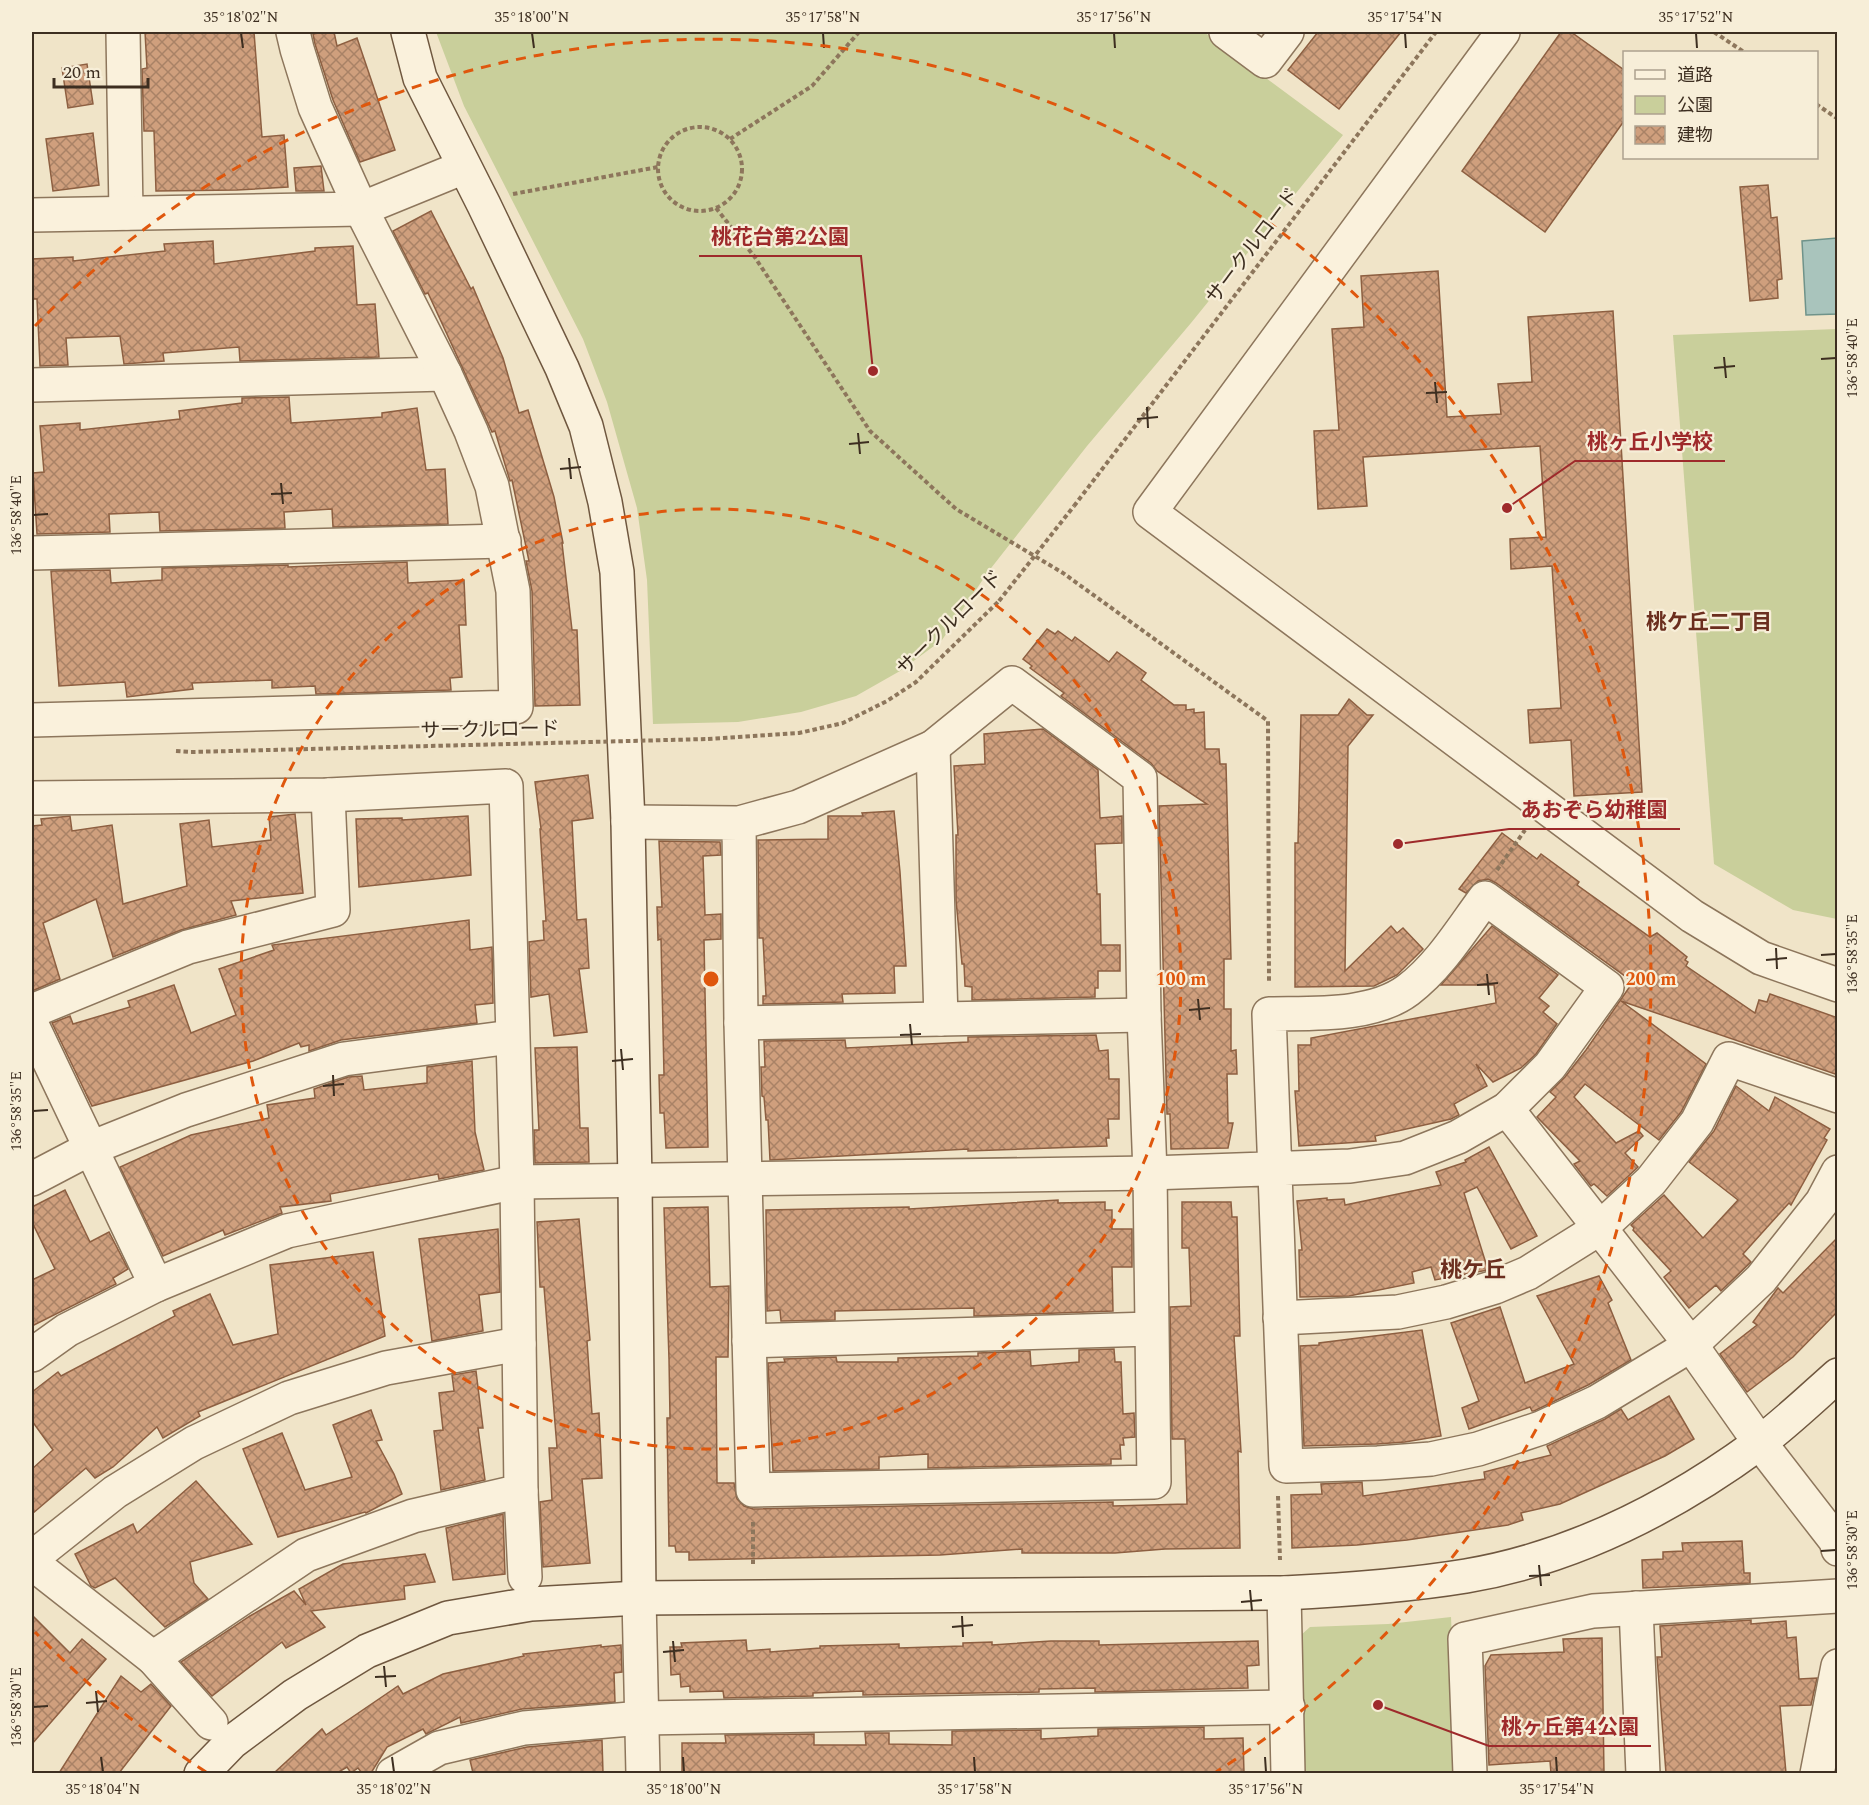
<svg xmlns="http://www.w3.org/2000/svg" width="1869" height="1805" font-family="Spectral,'Noto Sans JP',serif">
<defs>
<pattern id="building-cross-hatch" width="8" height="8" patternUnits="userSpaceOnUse" patternTransform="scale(1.5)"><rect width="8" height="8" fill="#cf9f7d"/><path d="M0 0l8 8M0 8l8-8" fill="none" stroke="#a98266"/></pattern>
</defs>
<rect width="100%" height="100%" fill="#f0e4c8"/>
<g fill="#c9cf9b">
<polygon points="436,32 1204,32 1343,135 1191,323 1087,446 988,572 942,640 900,671 856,696 801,712 738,722 653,724 647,580 637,508 607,402 583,339 464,106"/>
<polygon points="1837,329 1838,329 1837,919 1793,910 1714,864 1673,335"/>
<polygon points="1451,1617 1458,1773 1302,1773 1300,1636 1310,1627 1388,1624"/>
</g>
<polygon fill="#a9c4bc" stroke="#6f938a" stroke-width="1.5" points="1837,238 1837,314 1806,315 1802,241"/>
<g fill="url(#building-cross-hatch)" stroke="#8d5f41" stroke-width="1.5">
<polygon points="145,32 254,32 262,137 284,135 288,187 237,190 156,191 154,131 144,131 142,69 147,68"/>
<polygon points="324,32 334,32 337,46 357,38 395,150 360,162 333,100 315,44 313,34"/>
<polygon points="1318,32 1401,32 1339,109 1288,70"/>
<polygon points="1561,32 1571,32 1624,70 1624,121 1545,232 1462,171"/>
<polygon points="87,64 93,104 68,108 62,68"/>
<polygon points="93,133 99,185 53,191 46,139"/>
<polygon points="321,166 324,191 296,191 294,168"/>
<polygon points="1768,185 1771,218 1777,217 1782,279 1777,280 1778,298 1750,301 1740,187"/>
<polygon points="431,211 471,289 473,287 503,358 519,413 528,410 554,497 563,543 562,543 572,630 577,630 580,705 535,706 532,591 526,561 529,561 512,480 510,481 495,431 492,432 428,293 425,294 393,231"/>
<polygon points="213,241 214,264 315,251 315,248 353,246 357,305 375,304 379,357 240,361 239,347 163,353 164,361 124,364 120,336 66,338 68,365 40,366 37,299 32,299 32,259 73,257 73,261 165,251 164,244"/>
<polygon points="1438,271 1447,417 1501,414 1498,384 1532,382 1528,317 1613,311 1642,792 1574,796 1571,740 1530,743 1528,710 1561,708 1552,566 1511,569 1510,539 1546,537 1540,446 1363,457 1367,506 1318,509 1314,431 1339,430 1332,329 1364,327 1361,276"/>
<polygon points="289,397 291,423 382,417 382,413 417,408 426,470 445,469 448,524 333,527 332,509 284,512 285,528 160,531 159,512 109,514 110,532 37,534 33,473 44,472 40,426 80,423 80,430 180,419 179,411 242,403 242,398"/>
<polygon points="407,562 408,583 464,580 466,625 459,625 462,677 450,678 451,690 316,694 315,686 272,688 272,680 192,683 193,689 127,697 125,682 59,686 51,571 110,570 111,583 162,580 162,568 288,565 288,567"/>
<polygon points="1047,629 1055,634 1058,631 1072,641 1075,637 1109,662 1117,652 1146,673 1141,680 1174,705 1186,705 1186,710 1194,709 1194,713 1204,712 1205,749 1219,749 1220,764 1226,764 1231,959 1224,959 1224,1009 1231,1009 1231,1051 1236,1050 1237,1074 1227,1074 1228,1123 1233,1123 1228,1148 1171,1149 1170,1114 1167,1114 1159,806 1207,804 1157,771 1151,763 1065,699 1061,696 1064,693 1030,668 1032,666 1023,659"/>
<polygon points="1349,699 1367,715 1373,715 1348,746 1345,971 1391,926 1397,933 1403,928 1423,949 1397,975 1374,986 1295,987 1295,843 1298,843 1301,715 1338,715"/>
<polygon points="1043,729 1098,770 1100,818 1122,816 1122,843 1095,844 1097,894 1100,894 1101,945 1120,945 1120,971 1098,971 1098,988 1095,988 1095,997 972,1000 972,987 965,986 964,964 962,964 956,900 956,835 958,835 954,766 985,764 984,734"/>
<polygon points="588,775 593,818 572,821 577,920 586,919 589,968 579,969 587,1032 554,1036 549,994 531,997 529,942 544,940 543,921 546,921 540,829 541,829 535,782"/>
<polygon points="894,811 900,872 906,966 894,966 895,993 842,994 843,1002 763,1004 763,996 766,996 763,938 759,938 758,840 828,839 828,816 863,816 862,813"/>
<polygon points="295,814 303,893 231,901 236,915 181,930 113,957 96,899 43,923 60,979 32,991 32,826 42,825 41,819 70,816 72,831 112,825 123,904 187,886 180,824 209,820 212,847 271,840 269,817"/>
<polygon points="468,816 471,875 359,887 356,819 402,818 402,820"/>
<polygon points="1502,833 1537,859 1541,854 1579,882 1577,885 1650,937 1657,933 1687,957 1685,960 1688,962 1686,966 1755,1013 1759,1000 1767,1002 1770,994 1838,1018 1838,1075 1621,1001 1706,1064 1681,1112 1659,1140 1585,1084 1574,1097 1616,1143 1639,1131 1643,1136 1625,1153 1638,1167 1637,1168 1607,1196 1594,1184 1591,1186 1574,1164 1580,1161 1537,1117 1556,1097 1550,1092 1565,1077 1586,1050 1633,982 1496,883 1488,879 1478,881 1466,893 1459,889"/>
<polygon points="659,841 720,842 721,855 703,856 705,915 721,914 721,939 704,940 708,1147 666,1148 664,1113 660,1113 659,1075 664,1075 661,939 658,940 657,907 662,907"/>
<polygon points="469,920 470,950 492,947 493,1003 475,1005 477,1023 341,1040 309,1051 309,1045 301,1047 299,1043 253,1061 92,1106 52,1023 70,1016 73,1024 130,1007 128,1001 174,985 191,1033 236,1015 219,969 274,950 272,945"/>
<polygon points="1492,926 1558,975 1539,998 1549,1006 1543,1012 1557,1024 1536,1054 1521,1068 1493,1082 1476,1064 1487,1086 1454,1104 1459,1115 1451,1119 1375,1136 1376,1141 1299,1146 1295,1091 1299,1091 1298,1045 1311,1045 1311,1038 1496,1003 1494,985 1441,985"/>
<polygon points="1096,1035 1099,1051 1108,1050 1109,1079 1119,1079 1119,1119 1108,1119 1109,1138 1106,1138 1107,1146 968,1151 968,1149 770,1160 768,1120 766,1120 764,1097 762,1096 761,1067 765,1067 764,1041 845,1040 846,1048 968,1042 968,1037"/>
<polygon points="577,1047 580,1128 588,1128 589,1162 535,1163 534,1130 539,1130 535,1048"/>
<polygon points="472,1061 475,1132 484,1170 439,1179 438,1174 330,1194 331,1201 280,1207 282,1213 225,1235 223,1230 163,1256 120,1167 191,1135 269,1118 267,1105 315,1098 314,1089 348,1077 362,1076 364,1090 427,1083 427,1067"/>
<polygon points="1736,1086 1769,1111 1775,1097 1830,1129 1824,1138 1827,1140 1791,1205 1789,1203 1743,1254 1751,1262 1721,1291 1716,1285 1689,1308 1664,1277 1671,1271 1633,1230 1634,1228 1631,1225 1664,1195 1703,1238 1738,1200 1689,1162 1714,1131"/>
<polygon points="1489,1147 1537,1236 1511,1249 1477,1187 1464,1193 1488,1270 1435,1280 1431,1267 1412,1272 1414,1283 1349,1296 1300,1297 1299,1250 1302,1250 1297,1201 1327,1198 1327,1200 1344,1199 1345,1205 1441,1185 1436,1172 1466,1162 1465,1160"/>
<polygon points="65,1190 90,1242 109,1232 128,1269 113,1278 116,1284 32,1326 32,1280 55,1269 32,1222 32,1207"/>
<polygon points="1058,1200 1058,1203 1105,1202 1105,1210 1112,1210 1112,1229 1132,1229 1132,1267 1112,1267 1113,1311 974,1316 974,1308 835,1311 835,1320 781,1321 780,1310 767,1311 766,1210 909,1207 909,1209"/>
<polygon points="1182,1202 1231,1202 1232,1217 1237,1217 1240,1336 1234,1336 1241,1452 1238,1451 1240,1548 1165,1549 1115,1553 1022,1553 1022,1549 940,1555 689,1560 689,1552 676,1552 675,1546 669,1546 667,1418 670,1418 669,1359 664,1208 708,1207 710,1287 729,1286 728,1357 716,1357 717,1483 734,1483 737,1499 744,1506 753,1509 1113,1502 1113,1506 1187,1504 1185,1439 1172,1439 1170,1307 1191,1306 1189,1248 1182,1248"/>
<polygon points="579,1219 590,1340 587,1341 592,1414 599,1413 602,1478 582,1479 590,1563 543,1567 540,1502 552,1500 549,1448 557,1448 544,1287 540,1287 537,1222"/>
<polygon points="498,1229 500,1292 479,1295 483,1331 432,1341 419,1239"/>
<polygon points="1838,1237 1838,1311 1793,1357 1747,1392 1720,1354 1757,1325 1753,1322 1778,1288 1783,1293"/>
<polygon points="373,1252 385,1336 198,1412 200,1416 163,1438 157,1427 113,1467 95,1478 86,1468 32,1514 32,1469 53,1450 32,1421 32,1392 58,1372 61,1376 175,1316 173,1311 210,1294 233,1345 278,1334 270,1265"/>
<polygon points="1599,1276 1612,1300 1608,1303 1631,1360 1588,1385 1534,1411 1532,1411 1530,1407 1469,1429 1462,1408 1479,1401 1451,1323 1500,1307 1525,1383 1574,1364 1537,1296"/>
<polygon points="1422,1330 1441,1436 1405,1442 1377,1444 1304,1446 1300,1346 1319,1345 1319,1343"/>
<polygon points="1114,1349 1115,1362 1121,1362 1123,1414 1134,1413 1135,1437 1123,1438 1124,1445 1120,1445 1121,1459 1111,1459 1111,1464 928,1468 928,1454 879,1457 879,1469 773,1471 768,1363 785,1362 784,1359 836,1357 837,1362 898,1362 898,1358 978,1356 978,1353 1030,1351 1031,1366 1079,1362 1079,1350"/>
<polygon points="476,1371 483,1428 478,1428 485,1480 441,1490 434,1431 443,1430 439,1393 454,1391 452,1375"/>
<polygon points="1669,1396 1694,1439 1665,1456 1560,1504 1521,1513 1523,1520 1508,1525 1407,1540 1357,1545 1292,1548 1291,1495 1322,1494 1321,1484 1362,1482 1363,1496 1485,1479 1484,1472 1551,1455 1547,1446 1605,1419 1621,1409 1628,1420"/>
<polygon points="371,1410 382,1440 376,1441 394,1474 402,1494 366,1513 365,1512 278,1537 243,1449 282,1433 305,1490 352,1477 333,1425"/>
<polygon points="196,1481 252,1544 190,1562 194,1583 208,1599 165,1627 115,1578 95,1588 91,1586 75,1554 133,1524 137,1533"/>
<polygon points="503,1514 505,1574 453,1580 446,1528"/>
<polygon points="1742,1541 1744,1573 1750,1573 1750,1583 1643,1588 1642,1560 1663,1559 1663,1552 1683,1551 1682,1543"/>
<polygon points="425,1554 435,1582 404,1586 405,1599 311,1611 325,1627 286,1648 282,1642 212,1696 181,1662 250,1616 294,1591 306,1605 299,1589 343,1564"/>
<polygon points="32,1615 70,1653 82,1639 106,1659 32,1744"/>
<polygon points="1751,1620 1751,1624 1786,1621 1787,1638 1796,1637 1799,1679 1817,1678 1811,1705 1780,1706 1786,1773 1666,1773 1657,1657 1662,1657 1660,1626"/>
<polygon points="1602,1638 1604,1773 1551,1773 1550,1761 1489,1765 1485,1666 1491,1655 1564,1652 1563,1639"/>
<polygon points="746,1640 747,1651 770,1649 770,1652 820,1648 820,1646 899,1644 899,1648 963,1646 963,1643 992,1642 992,1645 1051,1641 1099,1641 1099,1645 1258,1641 1259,1665 1247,1666 1248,1688 1095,1692 1095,1688 1039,1689 1039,1692 863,1695 863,1691 813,1693 813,1696 724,1698 723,1691 690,1692 690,1686 681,1687 680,1674 671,1675 670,1647 682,1647 681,1643"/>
<polygon points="601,1645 601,1647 621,1645 622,1672 614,1673 615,1702 522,1709 461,1723 460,1717 426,1734 423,1729 387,1747 371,1773 362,1773 358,1768 351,1773 347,1767 337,1773 274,1773 322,1729 326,1735 398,1686 403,1694 443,1674 524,1656 523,1654"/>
<polygon points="121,1676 141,1692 151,1684 171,1706 119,1773 59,1773"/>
<polygon points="1204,1727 1204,1739 1243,1738 1244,1773 682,1773 682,1743 726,1743 725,1735 814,1734 814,1745 866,1745 865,1733 889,1733 889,1744 952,1745 952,1731 1041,1730 1041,1739 1098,1736 1098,1729"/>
<polygon points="602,1740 603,1773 473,1773 470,1760 527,1747"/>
</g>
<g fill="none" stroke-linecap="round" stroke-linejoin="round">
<defs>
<g id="street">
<polyline points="123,32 126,213"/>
<polyline points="1226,32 1265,61 1287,32"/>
<polyline points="1503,32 1150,512 1692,916 1761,958 1838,985"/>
<polyline points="32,215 361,209 464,167"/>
<polyline points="32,385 445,374"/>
<polyline points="32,553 504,541"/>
<polyline points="32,720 516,707 513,591 492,486 471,431 445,374 361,209 315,107 297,49 293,32"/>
<polyline points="933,747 941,1019"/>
<polyline points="32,798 328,795 506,786 517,1182 521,1491 413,1516 306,1555 153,1658 32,1563"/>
<polyline points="628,822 739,823 798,807 933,747 1012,683 1140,778 1144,1015 1150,1173 1154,1482 753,1490 741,1023 739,823"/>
<polyline points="32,1011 188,947 333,910 328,795"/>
<polyline points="741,1023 1144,1015"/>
<polyline points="32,1025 156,1285"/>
<polyline points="1507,1109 1691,1345 1760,1443 1836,1541 1838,1549"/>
<polyline points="32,1179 91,1148 186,1110 344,1059 511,1037"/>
<polyline points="1280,1318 1398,1312 1446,1302 1495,1287 1528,1273 1600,1228 1651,1181 1697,1122 1729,1059 1838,1096"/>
<polyline points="749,1341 1151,1329"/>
<path d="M 32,1355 L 67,1330 L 156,1285 L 287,1231 L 517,1182 L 1150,1173 L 1350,1166 L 1405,1158 L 1458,1137 L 1507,1109 L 1550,1066 L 1607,987 L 1485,898 C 1462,929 1440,966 1408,990 C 1372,1017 1313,1013 1269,1014 C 1275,1165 1280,1316 1286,1466 L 1378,1463 L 1431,1459 L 1478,1449 L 1541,1428 L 1597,1402 L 1691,1345 L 1761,1279 L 1822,1202 L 1838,1172"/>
<polyline points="521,1491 525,1577"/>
<polyline points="32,1558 115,1492 194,1443 289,1398 386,1368 519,1344"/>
<polyline points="1284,1593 1288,1774"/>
<polyline points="639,1598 643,1774"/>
<polyline points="1636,1608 1643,1774"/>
<polyline points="153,1658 211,1723"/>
<polyline points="393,1774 439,1748 524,1728 642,1718 1288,1707"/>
<polyline points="1470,1774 1465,1639 1593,1611 1838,1596"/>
<polyline points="1817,1774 1838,1666"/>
</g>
<g id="secondary">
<polyline points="408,32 420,78 484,205 562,368 586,426 605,502 617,572 628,822 635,1181 639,1598"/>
<path d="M 201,1774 L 232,1742 L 295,1695 L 367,1651 L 448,1618 L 531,1604 L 639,1598 L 1284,1593 C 1345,1590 1405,1586 1466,1576 C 1572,1558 1672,1507 1758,1444 C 1786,1423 1812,1398 1838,1375"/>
</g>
</defs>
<use href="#street" stroke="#8d765c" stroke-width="36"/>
<use href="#secondary" stroke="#6f573f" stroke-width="36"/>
<g stroke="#8d765c" stroke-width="4" stroke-dasharray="4.5 3" stroke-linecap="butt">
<polyline points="1714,32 1744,52"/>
<polyline points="1816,104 1838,119"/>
<circle cx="700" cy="169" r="42"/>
<polyline points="730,139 812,86 859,32"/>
<polyline points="513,194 658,167"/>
<polyline points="716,208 754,256 870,431 956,509 1063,573 1268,721 1269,981"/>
<polyline points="1074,506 1436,32"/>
<polyline points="708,739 799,733 843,723 887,701 916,682 999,601"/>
<polyline points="176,751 191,752"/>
<polyline points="1497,870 1525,830"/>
<polyline points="1278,1496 1280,1560"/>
<polyline points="753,1564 753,1521"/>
</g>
<use href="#street" stroke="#faf1dc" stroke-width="33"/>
<use href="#secondary" stroke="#faf1dc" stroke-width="33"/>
<g stroke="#8d765c" stroke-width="4" stroke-dasharray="4.5 3" stroke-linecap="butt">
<polyline points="999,601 1074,506"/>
<polyline points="191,752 708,739"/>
</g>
</g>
<path fill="none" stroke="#3d2e20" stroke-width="2" d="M 241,33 L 243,48M 532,33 L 534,48M 823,33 L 824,48M 1114,33 L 1115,48M 1405,33 L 1406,48M 1696,33 L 1697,48M 1724,357 L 1726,378M 1821,359 L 1836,358M 1714,368 L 1735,366M 1435,382 L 1437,403M 1426,393 L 1447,392M 1147,407 L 1148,428M 1137,419 L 1158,417M 858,433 L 860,454M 849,444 L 869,442M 569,458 L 571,479M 560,469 L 581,467M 281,483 L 283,504M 271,494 L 292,493M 33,515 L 48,514M 1776,948 L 1777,969M 1821,955 L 1836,954M 1766,960 L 1787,958M 1487,974 L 1489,995M 1477,985 L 1498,983M 1198,999 L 1200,1020M 1189,1010 L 1210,1008M 910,1024 L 912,1045M 900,1035 L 921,1034M 621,1049 L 623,1070M 612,1061 L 633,1059M 333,1075 L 334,1096M 323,1086 L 344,1084M 33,1111 L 48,1110M 1821,1551 L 1836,1550M 1539,1565 L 1541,1586M 1529,1576 L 1550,1575M 1250,1590 L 1252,1611M 1241,1602 L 1262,1600M 962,1616 L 963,1637M 952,1627 L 973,1625M 673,1641 L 675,1662M 663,1652 L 684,1650M 384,1666 L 386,1687M 375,1677 L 396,1676M 96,1691 L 98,1712M 86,1703 L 107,1701M 33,1707 L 48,1706M 101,1757 L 103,1772M 392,1757 L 394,1772M 683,1757 L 684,1772M 974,1757 L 975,1772M 1265,1757 L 1266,1772M 1556,1757 L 1557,1772"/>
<g fill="none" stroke="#df570d" stroke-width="3" stroke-dasharray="10 8">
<circle cx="711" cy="979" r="470"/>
<path d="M206 1772A940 940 0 0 1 35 1632M35 326A940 940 0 1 1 1216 1772"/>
</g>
<g text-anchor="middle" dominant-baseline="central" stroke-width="4.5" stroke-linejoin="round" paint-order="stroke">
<g font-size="20" fill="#3d2e20" stroke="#f7eed8">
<text transform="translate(1253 246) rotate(-53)">サークルロード</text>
<text transform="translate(950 623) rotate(-45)">サークルロード</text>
<text transform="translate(490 730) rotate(-1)">サークルロード</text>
</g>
<g font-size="21" font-weight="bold" fill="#6b2e1e" stroke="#f7eed8">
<text x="1709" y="623">桃ケ丘二丁目</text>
</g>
<g font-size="22" font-weight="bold" fill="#6b2e1e" stroke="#f7eed8">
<text x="1473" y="1270">桃ケ丘</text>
</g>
</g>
<circle cx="711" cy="979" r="9" fill="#df570d" stroke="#f7eed8" stroke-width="3"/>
<g font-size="18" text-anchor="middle" font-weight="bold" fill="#df570d" stroke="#f7eed8" stroke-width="4.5" stroke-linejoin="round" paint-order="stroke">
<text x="1181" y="985">100 m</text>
<text x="1651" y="985">200 m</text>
</g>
<path fill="none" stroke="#9e2a2b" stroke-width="2" d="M873 371L861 256H699M1507 508L1575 461H1725M1398 844L1509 829H1680M1378 1705L1489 1746H1651"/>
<g fill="#9e2a2b" stroke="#f7eed8" stroke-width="2">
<circle cx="873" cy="371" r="6"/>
<circle cx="1507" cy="508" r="6"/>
<circle cx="1398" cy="844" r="6"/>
<circle cx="1378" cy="1705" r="6"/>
</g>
<g font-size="21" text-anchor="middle" font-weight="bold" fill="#9e2a2b" stroke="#f7eed8" stroke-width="4.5" stroke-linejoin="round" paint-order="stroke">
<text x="780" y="244">桃花台第2公園</text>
<text x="1650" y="449">桃ヶ丘小学校</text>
<text x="1594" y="817">あおぞら幼稚園</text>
<text x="1570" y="1734">桃ヶ丘第4公園</text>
</g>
<rect width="1869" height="1805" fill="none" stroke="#f7eed8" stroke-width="66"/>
<rect x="1623" y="51" width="195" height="108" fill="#f7eed8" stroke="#ada18e" stroke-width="1.5"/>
<rect x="1635" y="70" width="30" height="9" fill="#faf1dc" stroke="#ada18e" stroke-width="1.5"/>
<text x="1677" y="81" font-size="18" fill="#3d2e20">道路</text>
<rect x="1635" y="96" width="30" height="18" fill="#c9cf9b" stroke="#ada18e" stroke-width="1.5"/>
<text x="1677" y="111" font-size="18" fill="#3d2e20">公園</text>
<rect x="1635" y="126" width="30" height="18" fill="url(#building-cross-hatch)" stroke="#ada18e" stroke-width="1.5"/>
<text x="1677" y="141" font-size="18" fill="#3d2e20">建物</text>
<path d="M54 78v9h94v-9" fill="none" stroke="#3d2e20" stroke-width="3"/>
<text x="63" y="78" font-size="18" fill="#3d2e20" stroke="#f7eed8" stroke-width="4.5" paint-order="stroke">20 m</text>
<rect x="33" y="33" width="1803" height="1739" fill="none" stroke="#3d2e20" stroke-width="2"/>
<g font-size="15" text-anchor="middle" fill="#3d2e20">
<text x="241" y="22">35°18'02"N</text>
<text x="532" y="22">35°18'00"N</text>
<text x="823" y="22">35°17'58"N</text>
<text x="1114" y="22">35°17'56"N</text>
<text x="1405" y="22">35°17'54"N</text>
<text x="1696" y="22">35°17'52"N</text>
<text transform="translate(1852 358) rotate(-90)" y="5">136°58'40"E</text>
<text transform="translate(16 515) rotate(-90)" y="5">136°58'40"E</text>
<text transform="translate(1852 954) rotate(-90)" y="5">136°58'35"E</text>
<text transform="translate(16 1111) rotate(-90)" y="5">136°58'35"E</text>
<text transform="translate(1852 1550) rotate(-90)" y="5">136°58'30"E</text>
<text transform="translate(16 1707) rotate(-90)" y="5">136°58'30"E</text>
<text x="103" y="1794">35°18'04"N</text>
<text x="394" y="1794">35°18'02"N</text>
<text x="684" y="1794">35°18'00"N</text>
<text x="975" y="1794">35°17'58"N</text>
<text x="1266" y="1794">35°17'56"N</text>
<text x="1557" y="1794">35°17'54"N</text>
</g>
</svg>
